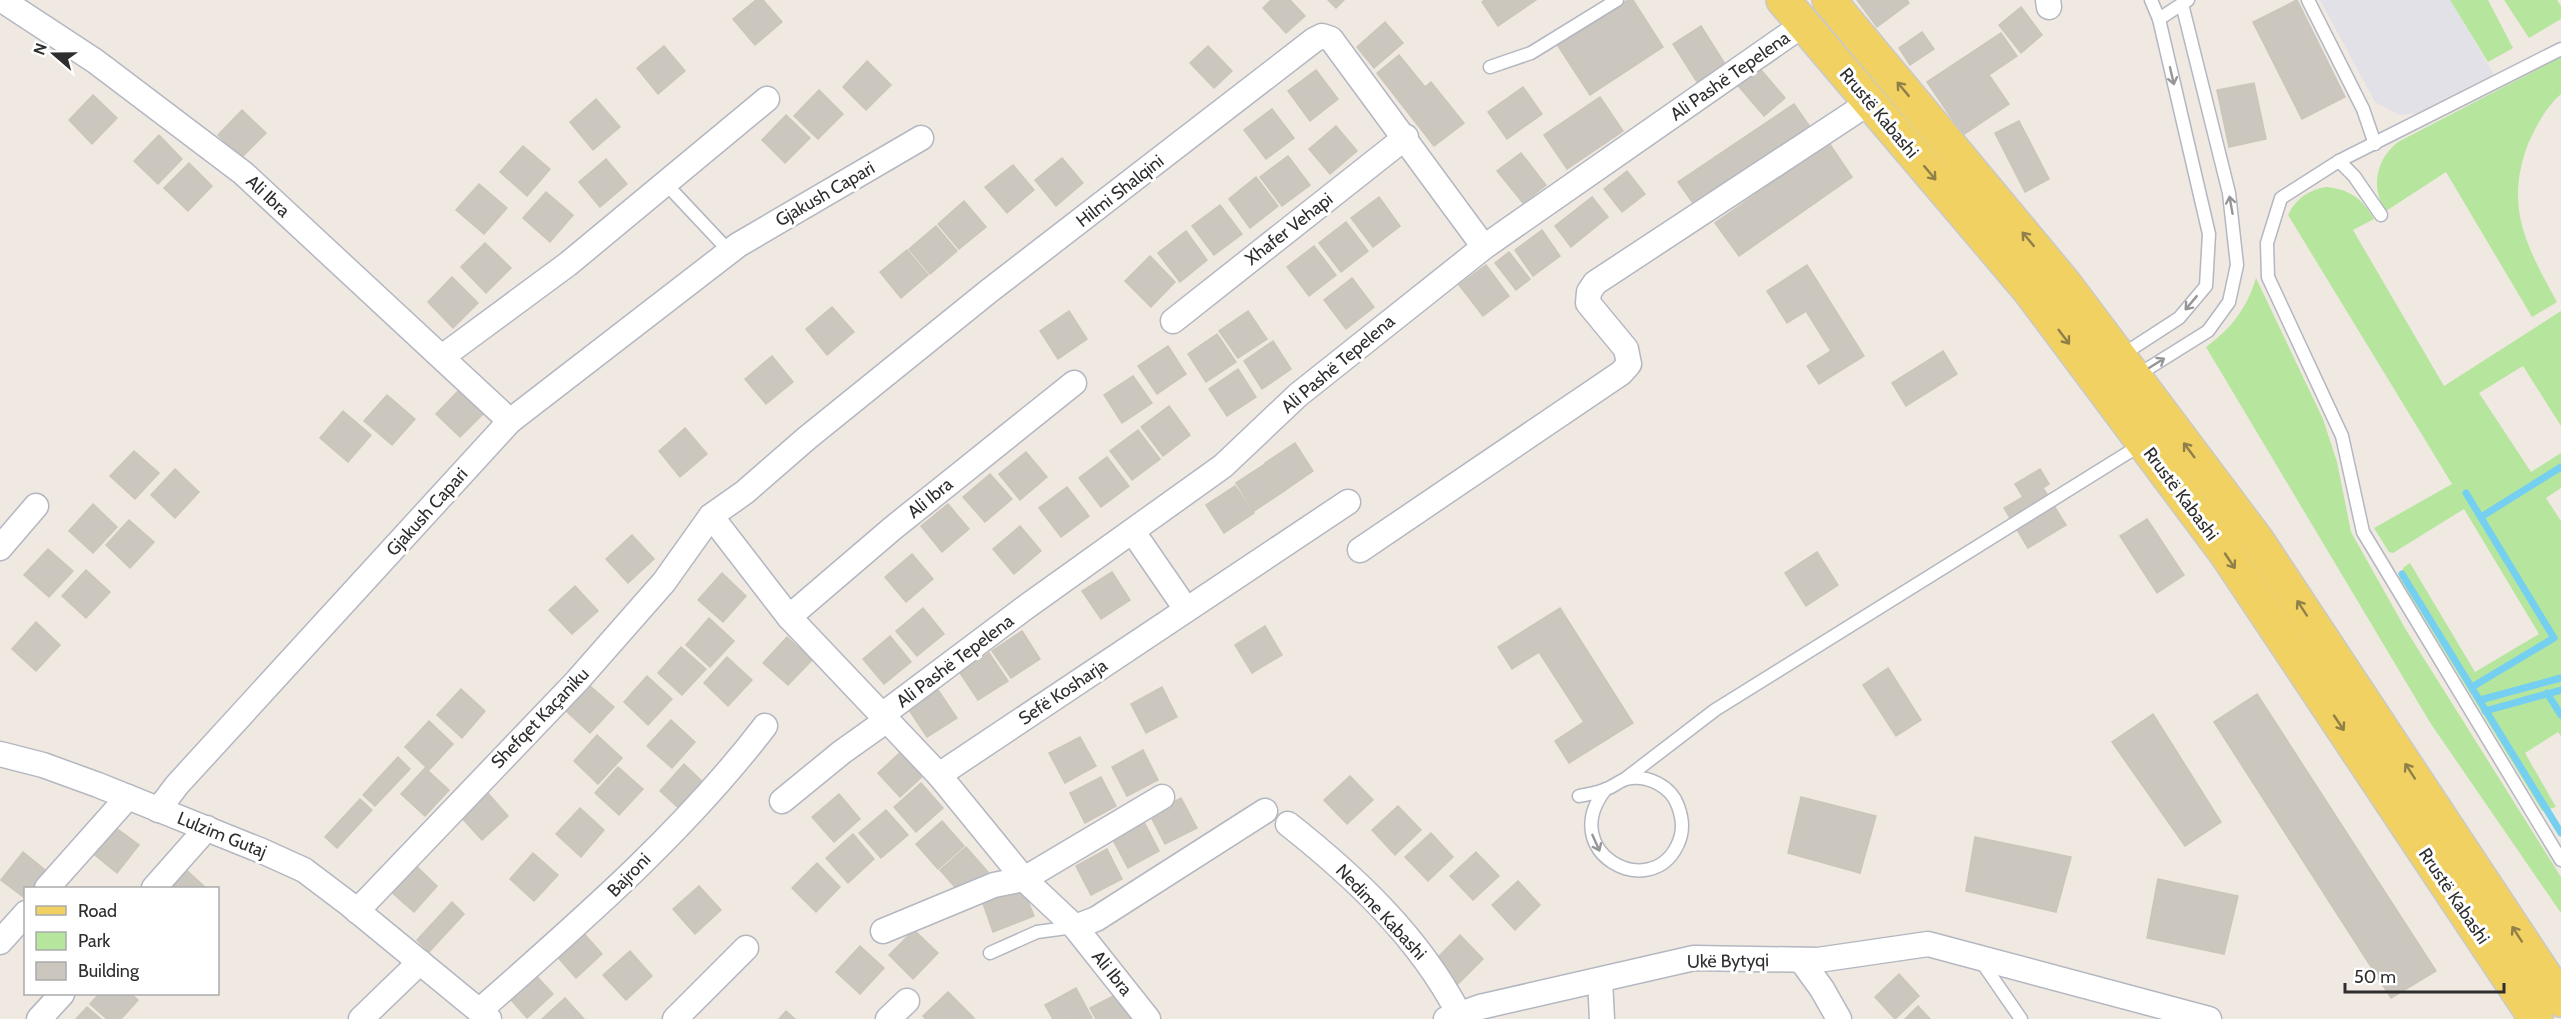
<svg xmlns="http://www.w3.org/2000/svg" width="2561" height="1019" font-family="Cabin,sans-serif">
<rect width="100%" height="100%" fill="#efe9e1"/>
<polygon fill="#e3e1e8" points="2320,0 2450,0 2495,76 2422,113 2399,115 2375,102"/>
<g fill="#b6e59e">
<polygon points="2450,0 2488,0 2513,48 2488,62"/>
<polygon points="2504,0 2557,0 2561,6 2561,19 2529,38"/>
<path d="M 2561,57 L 2561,94 C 2546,107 2536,126 2528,144 C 2504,208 2527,247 2557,302 L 2532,317 L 2446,172 L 2386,211 C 2370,188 2376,159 2398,142 Z"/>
<path d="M 2326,187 C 2350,189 2362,199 2374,219 L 2353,230 L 2444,386 L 2561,311 L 2561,426 L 2523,366 L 2479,393 L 2531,472 L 2561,453 L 2561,488 L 2546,498 L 2561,521 L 2561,736 L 2558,732 L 2525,753 L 2556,807 L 2542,811 L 2399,577 L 2404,567 L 2410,563 L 2475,672 L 2539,634 L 2464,509 L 2393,553 L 2389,552 L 2374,528 L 2452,484 L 2288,215 C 2296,198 2309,190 2326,187 Z"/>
<path d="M 2256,278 L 2323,419 L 2337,462 L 2351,532 L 2406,630 L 2561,877 L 2561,913 L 2431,724 L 2206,347 C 2231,329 2247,308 2256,278 Z"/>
</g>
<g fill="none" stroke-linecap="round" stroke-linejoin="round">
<g stroke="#75cff0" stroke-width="7">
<polyline points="2466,493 2554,638 2472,687"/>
<polyline points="2481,517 2561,467"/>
<polyline points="2402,574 2561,833"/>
<polyline points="2547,693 2561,715"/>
<polyline points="2480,700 2561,678"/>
<polyline points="2485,711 2561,690"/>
</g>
</g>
<g fill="#cbc7bf" stroke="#cbc5ba" stroke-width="1.5">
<polygon points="756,0 763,0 782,22 755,45 733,19"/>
<polygon points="1271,0 1290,0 1305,16 1286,33 1263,8"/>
<polygon points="1328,0 1344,0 1336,8"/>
<polygon points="1485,0 1536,0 1498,26 1482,2"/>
<polygon points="1628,0 1633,0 1663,47 1590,95 1558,46"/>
<polygon points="1857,0 1907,0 1909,3 1877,27"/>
<polygon points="2297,0 2345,97 2302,119 2253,22"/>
<polygon points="2021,7 2042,35 2021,53 1999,25"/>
<polygon points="1385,22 1403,43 1374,68 1357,47"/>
<polygon points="1701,26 1725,64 1697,82 1673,44"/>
<polygon points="1922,32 1934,49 1910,65 1899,48"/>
<polygon points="2001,33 2017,56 1989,75 2009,104 1963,135 1927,82"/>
<polygon points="664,46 685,71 658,94 637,68"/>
<polygon points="1208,46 1232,71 1214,88 1190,63"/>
<polygon points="1399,55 1425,87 1431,82 1464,123 1434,146 1377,73"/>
<polygon points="867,61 891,85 866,110 843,87"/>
<polygon points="1756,64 1785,98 1764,116 1735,82"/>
<polygon points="1316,70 1338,99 1310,121 1288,91"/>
<polygon points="2254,83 2266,139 2229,147 2217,90"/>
<polygon points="1523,87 1542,114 1507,139 1488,112"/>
<polygon points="819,90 843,114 818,139 794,116"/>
<polygon points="93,95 117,118 92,144 69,120"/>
<polygon points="1600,97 1623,131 1567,169 1544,135"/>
<polygon points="596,99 620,127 593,150 570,122"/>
<polygon points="1794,104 1815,134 1700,213 1678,182"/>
<polygon points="1272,109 1294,138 1266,159 1244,130"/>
<polygon points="242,110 266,133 241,158 218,135"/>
<polygon points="786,115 810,138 785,163 762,140"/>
<polygon points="2019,121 2049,179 2025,192 1995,133"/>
<polygon points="1336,126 1357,151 1330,174 1309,149"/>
<polygon points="159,135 182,159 158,184 134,161"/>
<polygon points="1829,143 1852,177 1739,256 1715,223"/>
<polygon points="523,146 550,169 527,196 500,172"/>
<polygon points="1521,153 1546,185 1523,203 1497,171"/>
<polygon points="1288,156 1310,185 1282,206 1260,177"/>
<polygon points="1062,158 1083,183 1056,206 1035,180"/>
<polygon points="606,159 627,184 600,207 579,182"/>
<polygon points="189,163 212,186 188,211 164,188"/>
<polygon points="1013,165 1034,190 1007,213 985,187"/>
<polygon points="1627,171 1645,194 1622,212 1604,189"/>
<polygon points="1256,177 1278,206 1250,228 1229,199"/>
<polygon points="479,184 507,208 484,234 456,210"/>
<polygon points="546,192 573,215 550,242 523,218"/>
<polygon points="1379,197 1400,226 1373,247 1351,218"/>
<polygon points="1592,197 1608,217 1571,247 1555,226"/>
<polygon points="964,201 986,227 959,249 938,224"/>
<polygon points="1220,205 1242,234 1214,255 1192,226"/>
<polygon points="1346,222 1368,251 1341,272 1319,243"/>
<polygon points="936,226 957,251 930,274 909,249"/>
<polygon points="1542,230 1560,256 1533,276 1515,250"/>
<polygon points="1186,231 1207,260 1180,282 1158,253"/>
<polygon points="485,243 511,268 486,293 461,267"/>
<polygon points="1314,246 1336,275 1309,296 1287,267"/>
<polygon points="907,250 928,275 901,298 880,272"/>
<polygon points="1509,252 1530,279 1516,290 1495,263"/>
<polygon points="1150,256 1175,282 1151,307 1125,281"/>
<polygon points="1486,265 1509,296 1483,316 1459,285"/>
<polygon points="1807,265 1864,356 1819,384 1807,366 1831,351 1806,311 1787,323 1767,291"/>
<polygon points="452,277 478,303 453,328 428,302"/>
<polygon points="1352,278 1374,307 1346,329 1324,300"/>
<polygon points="832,307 854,332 827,355 806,329"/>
<polygon points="1069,311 1087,339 1058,359 1040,331"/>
<polygon points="1248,311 1267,339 1238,358 1219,331"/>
<polygon points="1217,334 1236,362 1206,382 1188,354"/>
<polygon points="1273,341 1291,369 1262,389 1244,361"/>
<polygon points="1168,346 1186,374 1157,394 1138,366"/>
<polygon points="1943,351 1957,374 1906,406 1892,383"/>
<polygon points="772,356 793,382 766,404 745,379"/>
<polygon points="1238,369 1256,397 1227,416 1209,389"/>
<polygon points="1133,376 1152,403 1122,423 1104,395"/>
<polygon points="461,388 485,412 460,437 436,414"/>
<polygon points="387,395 415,419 392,445 364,421"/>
<polygon points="1169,406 1190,435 1163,456 1141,427"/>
<polygon points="343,411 371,435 348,462 320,438"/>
<polygon points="685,428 707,454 680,477 659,451"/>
<polygon points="1138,430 1160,459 1132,480 1110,451"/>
<polygon points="1295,443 1313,471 1284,491 1265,463"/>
<polygon points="134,451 159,473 135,499 110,476"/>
<polygon points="1026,452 1047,477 1020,500 999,474"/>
<polygon points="1107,457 1129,486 1101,507 1079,478"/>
<polygon points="1265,464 1284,491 1254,511 1236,483"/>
<polygon points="175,469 199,492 175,518 151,495"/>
<polygon points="2040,469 2049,484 2043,488 2066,525 2028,548 2004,508 2023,497 2015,484"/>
<polygon points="990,474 1012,499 985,522 963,497"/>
<polygon points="1235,486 1254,513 1224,533 1206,505"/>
<polygon points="1067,487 1089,516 1061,537 1039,508"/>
<polygon points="93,504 117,527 93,553 69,531"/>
<polygon points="948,504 969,529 942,552 921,526"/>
<polygon points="2147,519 2184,575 2157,593 2120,536"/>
<polygon points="129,520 154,542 130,568 106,545"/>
<polygon points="1020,526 1041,551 1014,574 993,549"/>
<polygon points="632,535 654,559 628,583 606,559"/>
<polygon points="48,549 73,571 49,597 24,575"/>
<polygon points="1817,552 1838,585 1806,606 1785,573"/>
<polygon points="912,554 933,579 906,602 885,577"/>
<polygon points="86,570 110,592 86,618 62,596"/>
<polygon points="1112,572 1130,600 1101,619 1082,591"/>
<polygon points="722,573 746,596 723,622 698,600"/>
<polygon points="575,586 598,611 572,634 549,610"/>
<polygon points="923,608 944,634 917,656 896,631"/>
<polygon points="1560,608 1633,723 1569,763 1555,741 1584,722 1539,652 1512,669 1498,647"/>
<polygon points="709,618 734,641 710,667 686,645"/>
<polygon points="36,622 60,645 36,671 12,649"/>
<polygon points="1265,626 1282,655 1252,673 1235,645"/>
<polygon points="1022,631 1040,659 1011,678 992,651"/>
<polygon points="890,636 911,662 884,684 863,659"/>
<polygon points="787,637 812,660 788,685 763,663"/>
<polygon points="681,647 706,669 682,695 658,673"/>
<polygon points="989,653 1008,681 978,700 960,673"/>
<polygon points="727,657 752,680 728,706 704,683"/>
<polygon points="1888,668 1921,720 1896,736 1863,685"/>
<polygon points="647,676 672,699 648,725 624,702"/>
<polygon points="589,685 614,707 590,733 566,711"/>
<polygon points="1162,687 1177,717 1146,733 1131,704"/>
<polygon points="461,689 485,711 462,738 437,715"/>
<polygon points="938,690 957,718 927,737 909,710"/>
<polygon points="2257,694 2436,971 2391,998 2214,722"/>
<polygon points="2153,714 2221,822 2185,846 2112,742"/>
<polygon points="671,720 695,742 672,768 647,746"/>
<polygon points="429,721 453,744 429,770 405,747"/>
<polygon points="597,735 622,758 598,784 574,761"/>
<polygon points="1080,737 1096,766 1065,783 1049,753"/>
<polygon points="904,749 926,773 900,797 878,773"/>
<polygon points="1143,750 1158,780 1127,796 1112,767"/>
<polygon points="398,757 410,769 375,806 363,795"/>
<polygon points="684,764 708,787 684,813 660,791"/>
<polygon points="618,767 643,789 619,815 595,793"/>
<polygon points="425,768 449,790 425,816 401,794"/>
<polygon points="1350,776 1373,800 1347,824 1324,800"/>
<polygon points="1101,777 1116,806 1085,823 1070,793"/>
<polygon points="921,783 943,808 916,832 894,807"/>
<polygon points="486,791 508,816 482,840 460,816"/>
<polygon points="839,794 860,819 834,842 812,817"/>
<polygon points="1801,797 1876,816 1860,873 1788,853"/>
<polygon points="1181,798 1197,828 1165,844 1150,815"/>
<polygon points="360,799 372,810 337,848 325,837"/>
<polygon points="1398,806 1421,830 1395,855 1372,830"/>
<polygon points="580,808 604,830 581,857 556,834"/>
<polygon points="886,810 908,835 881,858 859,833"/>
<polygon points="942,821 964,846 938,869 916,844"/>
<polygon points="1144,822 1159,851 1128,868 1112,838"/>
<polygon points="112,825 139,845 117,873 91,852"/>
<polygon points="1431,833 1453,857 1428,881 1405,857"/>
<polygon points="853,834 874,859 848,883 826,858"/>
<polygon points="1975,837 2071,857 2056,912 1966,891"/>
<polygon points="966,847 988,872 962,895 940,870"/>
<polygon points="1107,849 1122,879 1091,895 1076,866"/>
<polygon points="23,852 49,873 37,888 26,888 26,899 1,880"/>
<polygon points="1476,852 1499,876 1473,900 1450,876"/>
<polygon points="533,853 558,875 534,901 510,879"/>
<polygon points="413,863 437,886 414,912 389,890"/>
<polygon points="817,863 840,887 816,912 792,888"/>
<polygon points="182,866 206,888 162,888"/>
<polygon points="2158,879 2238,896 2224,954 2147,938"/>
<polygon points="1518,881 1540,905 1515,930 1492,905"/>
<polygon points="1021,883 1034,916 993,932 981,898"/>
<polygon points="699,886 721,910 695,934 673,909"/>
<polygon points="452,902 464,914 429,952 417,940"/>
<polygon points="580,929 602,954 576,978 554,953"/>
<polygon points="914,930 938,953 913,979 889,955"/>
<polygon points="1460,935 1483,959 1458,984 1435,960"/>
<polygon points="860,946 884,968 860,994 836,972"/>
<polygon points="630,951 652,976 626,1000 603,975"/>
<polygon points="531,970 553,994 527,1018 505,993"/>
<polygon points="1899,974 1919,996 1895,1019 1875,997"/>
<polygon points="1076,988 1092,1018 1053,1019 1045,1005"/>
<polygon points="948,992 974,1018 973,1019 926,1019 923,1016"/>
<polygon points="1121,992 1136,1019 1096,1019 1090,1008"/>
<polygon points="99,994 131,994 138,1000 121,1019 107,1019 90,1004"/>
<polygon points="565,998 584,1019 542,1019"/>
<polygon points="1918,1006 1930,1019 1905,1019"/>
<polygon points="87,1007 101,1019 76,1019"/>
<polygon points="786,1011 795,1019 779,1019"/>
</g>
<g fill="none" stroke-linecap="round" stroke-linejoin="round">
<defs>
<g id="lane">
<polyline points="2308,0 2363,109 2375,144"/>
<polyline points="2159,19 2188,0"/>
<polyline points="2561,49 2339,161 2281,198 2267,243 2268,277 2342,436 2363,532 2561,860"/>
<polyline points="1490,67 1531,53 1617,0"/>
<polyline points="2339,161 2354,176 2381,215"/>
<polyline points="666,184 730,252"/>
<polyline points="2122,355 2179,318 2206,286 2209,234 2159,19 2151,0"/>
<polyline points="2136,376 2208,331 2229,302 2237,265 2229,193 2182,4"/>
<polyline points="1625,779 1715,710 2142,444"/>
<path d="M 1579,796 C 1588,794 1598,793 1606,789 C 1613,787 1619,781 1626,779 C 1647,774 1671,786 1678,806 C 1683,820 1684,832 1677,846 C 1649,902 1557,852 1605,790"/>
<polyline points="990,953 1037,932 1074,927"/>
<polyline points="1981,961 2021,1019"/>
</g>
<g id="street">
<polyline points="2,0 95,61 243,173 510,421"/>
<polyline points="2048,0 2049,7"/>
<polyline points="1173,321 1406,137"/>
<polyline points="442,357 568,264 767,99"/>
<polyline points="711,516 789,617 939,775 1024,879 1075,927 1148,1019"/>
<polyline points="1133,532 1186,609"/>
<polyline points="0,548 36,506"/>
<polyline points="1360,550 1621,373 1629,364 1626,349 1588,303 1589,292 1595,283 1870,102"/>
<polyline points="789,617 893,528 1074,383"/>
<polyline points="882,715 1026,607 1223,466 1298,395 1484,247 1804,24"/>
<polyline points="0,754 43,765 98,785 262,851 304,870 349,904 489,1019"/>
<polyline points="939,775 1348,502"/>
<polyline points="782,801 842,752 887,720"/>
<polyline points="158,810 177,785 510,421 738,245 921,138"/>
<path d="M 1288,824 C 1355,877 1419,937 1459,1014"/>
<polyline points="47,888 128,797"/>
<polyline points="154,888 207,828"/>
<polyline points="357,911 577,681 664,582 711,516 745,492 807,438 989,291 1314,40 1322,36 1331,39 1484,247"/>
<polyline points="1075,927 1096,919 1265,811"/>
<polyline points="883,931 994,885 1024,879 1162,797"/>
<polyline points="0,942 26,913"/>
<polyline points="1801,960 1822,989 1839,1019"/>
<polyline points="1600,980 1602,1019"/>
<path d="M 479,1011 C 580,922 683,833 765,726"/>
<polyline points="39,1019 62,994"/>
<polyline points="361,1019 420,962"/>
<polyline points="675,1019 746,948"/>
<polyline points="888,1019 907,1001"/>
<polyline points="1446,1019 1480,1007 1694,958 1818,960 1928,944 2209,1019"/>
</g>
<g id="primary">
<polyline points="1783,0 2029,290 2227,555 2536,1019"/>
<polyline points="1829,0 2065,284 2257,540 2561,1000"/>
</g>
</defs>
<use href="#lane" stroke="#b4b7c1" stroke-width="15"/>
<use href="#street" stroke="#b4b7c1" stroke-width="27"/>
<use href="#primary" stroke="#c9c9c9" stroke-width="36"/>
<use href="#lane" stroke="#fff" stroke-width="12"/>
<use href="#street" stroke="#fff" stroke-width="24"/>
<use href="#primary" stroke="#f2d163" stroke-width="33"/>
</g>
<defs><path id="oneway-shaft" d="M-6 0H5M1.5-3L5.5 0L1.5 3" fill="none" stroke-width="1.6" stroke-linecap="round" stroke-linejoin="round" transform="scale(1.5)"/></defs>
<g stroke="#969696">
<use href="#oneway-shaft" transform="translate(2172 76) rotate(77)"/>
<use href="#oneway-shaft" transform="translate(2231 205) rotate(-100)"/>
<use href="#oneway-shaft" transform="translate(2191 303) rotate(130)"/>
<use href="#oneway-shaft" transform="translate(2157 363) rotate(-32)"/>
<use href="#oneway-shaft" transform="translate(1596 843) rotate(66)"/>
</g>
<g stroke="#908048">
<use href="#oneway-shaft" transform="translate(1903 89) rotate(-130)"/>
<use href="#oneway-shaft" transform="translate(1930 173) rotate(50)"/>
<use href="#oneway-shaft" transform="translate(2028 239) rotate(-130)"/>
<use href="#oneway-shaft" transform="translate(2064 337) rotate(53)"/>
<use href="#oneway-shaft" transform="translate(2189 450) rotate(-127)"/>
<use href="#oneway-shaft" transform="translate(2230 561) rotate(56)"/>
<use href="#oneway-shaft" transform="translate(2302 608) rotate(-123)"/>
<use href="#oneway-shaft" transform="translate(2339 723) rotate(56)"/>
<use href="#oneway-shaft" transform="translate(2410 771) rotate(-123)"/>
<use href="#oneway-shaft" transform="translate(2517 934) rotate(-123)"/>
</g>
<g text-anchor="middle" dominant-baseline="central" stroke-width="6" stroke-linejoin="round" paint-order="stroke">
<g font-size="18" fill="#2e2e2e" stroke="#fff">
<text transform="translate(1730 76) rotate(-35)">Ali Pashë Tepelena</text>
<text transform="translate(1879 113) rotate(50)">Rrustë Kabashi</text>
<text transform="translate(1120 191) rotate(-38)">Hilmi Shalqini</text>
<text transform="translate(825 194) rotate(-30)">Gjakush Capari</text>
<text transform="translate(268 196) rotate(43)">Ali Ibra</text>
<text transform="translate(1289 229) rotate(-38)">Xhafer Vehapi</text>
<text transform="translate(1338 364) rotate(-40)">Ali Pashë Tepelena</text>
<text transform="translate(2181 494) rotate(53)">Rrustë Kabashi</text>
<text transform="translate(930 498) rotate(-39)">Ali Ibra</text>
<text transform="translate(427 512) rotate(-48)">Gjakush Capari</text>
<text transform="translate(955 661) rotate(-37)">Ali Pashë Tepelena</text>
<text transform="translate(1063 692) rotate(-34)">Sefë Kosharja</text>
<text transform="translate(540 718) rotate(-46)">Shefqet Kaçaniku</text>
<text transform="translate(222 835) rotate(22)">Lulzim Gutaj</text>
<text transform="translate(629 875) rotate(-46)">Bajroni</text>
<text transform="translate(2454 896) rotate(56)">Rrustë Kabashi</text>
<text transform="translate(1381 912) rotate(47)">Nedime Kabashi</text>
<text transform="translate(1728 961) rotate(-1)">Ukë Bytyqi</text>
<text transform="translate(1112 973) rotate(51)">Ali Ibra</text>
</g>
</g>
<rect x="24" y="887" width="195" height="108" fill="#ffffff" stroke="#ababab" stroke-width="1.5"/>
<rect x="36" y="906" width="30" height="9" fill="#f2d163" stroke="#ababab" stroke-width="1.5"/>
<text x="78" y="917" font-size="18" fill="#2e2e2e">Road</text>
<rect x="36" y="932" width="30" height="18" fill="#b6e59e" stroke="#ababab" stroke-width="1.5"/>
<text x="78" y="947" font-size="18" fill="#2e2e2e">Park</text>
<rect x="36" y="962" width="30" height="18" fill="#cbc7bf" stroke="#ababab" stroke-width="1.5"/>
<text x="78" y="977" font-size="18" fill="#2e2e2e">Building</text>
<g transform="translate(54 54) rotate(290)" stroke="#ffffff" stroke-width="4.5" paint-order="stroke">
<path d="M0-4.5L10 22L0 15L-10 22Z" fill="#2e2e2e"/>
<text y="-9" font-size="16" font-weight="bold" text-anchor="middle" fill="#2e2e2e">N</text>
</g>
<path d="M2345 983v9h159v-9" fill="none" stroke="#2e2e2e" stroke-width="3"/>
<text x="2354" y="983" font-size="18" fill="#2e2e2e" stroke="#ffffff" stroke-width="4.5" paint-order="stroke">50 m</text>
</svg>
